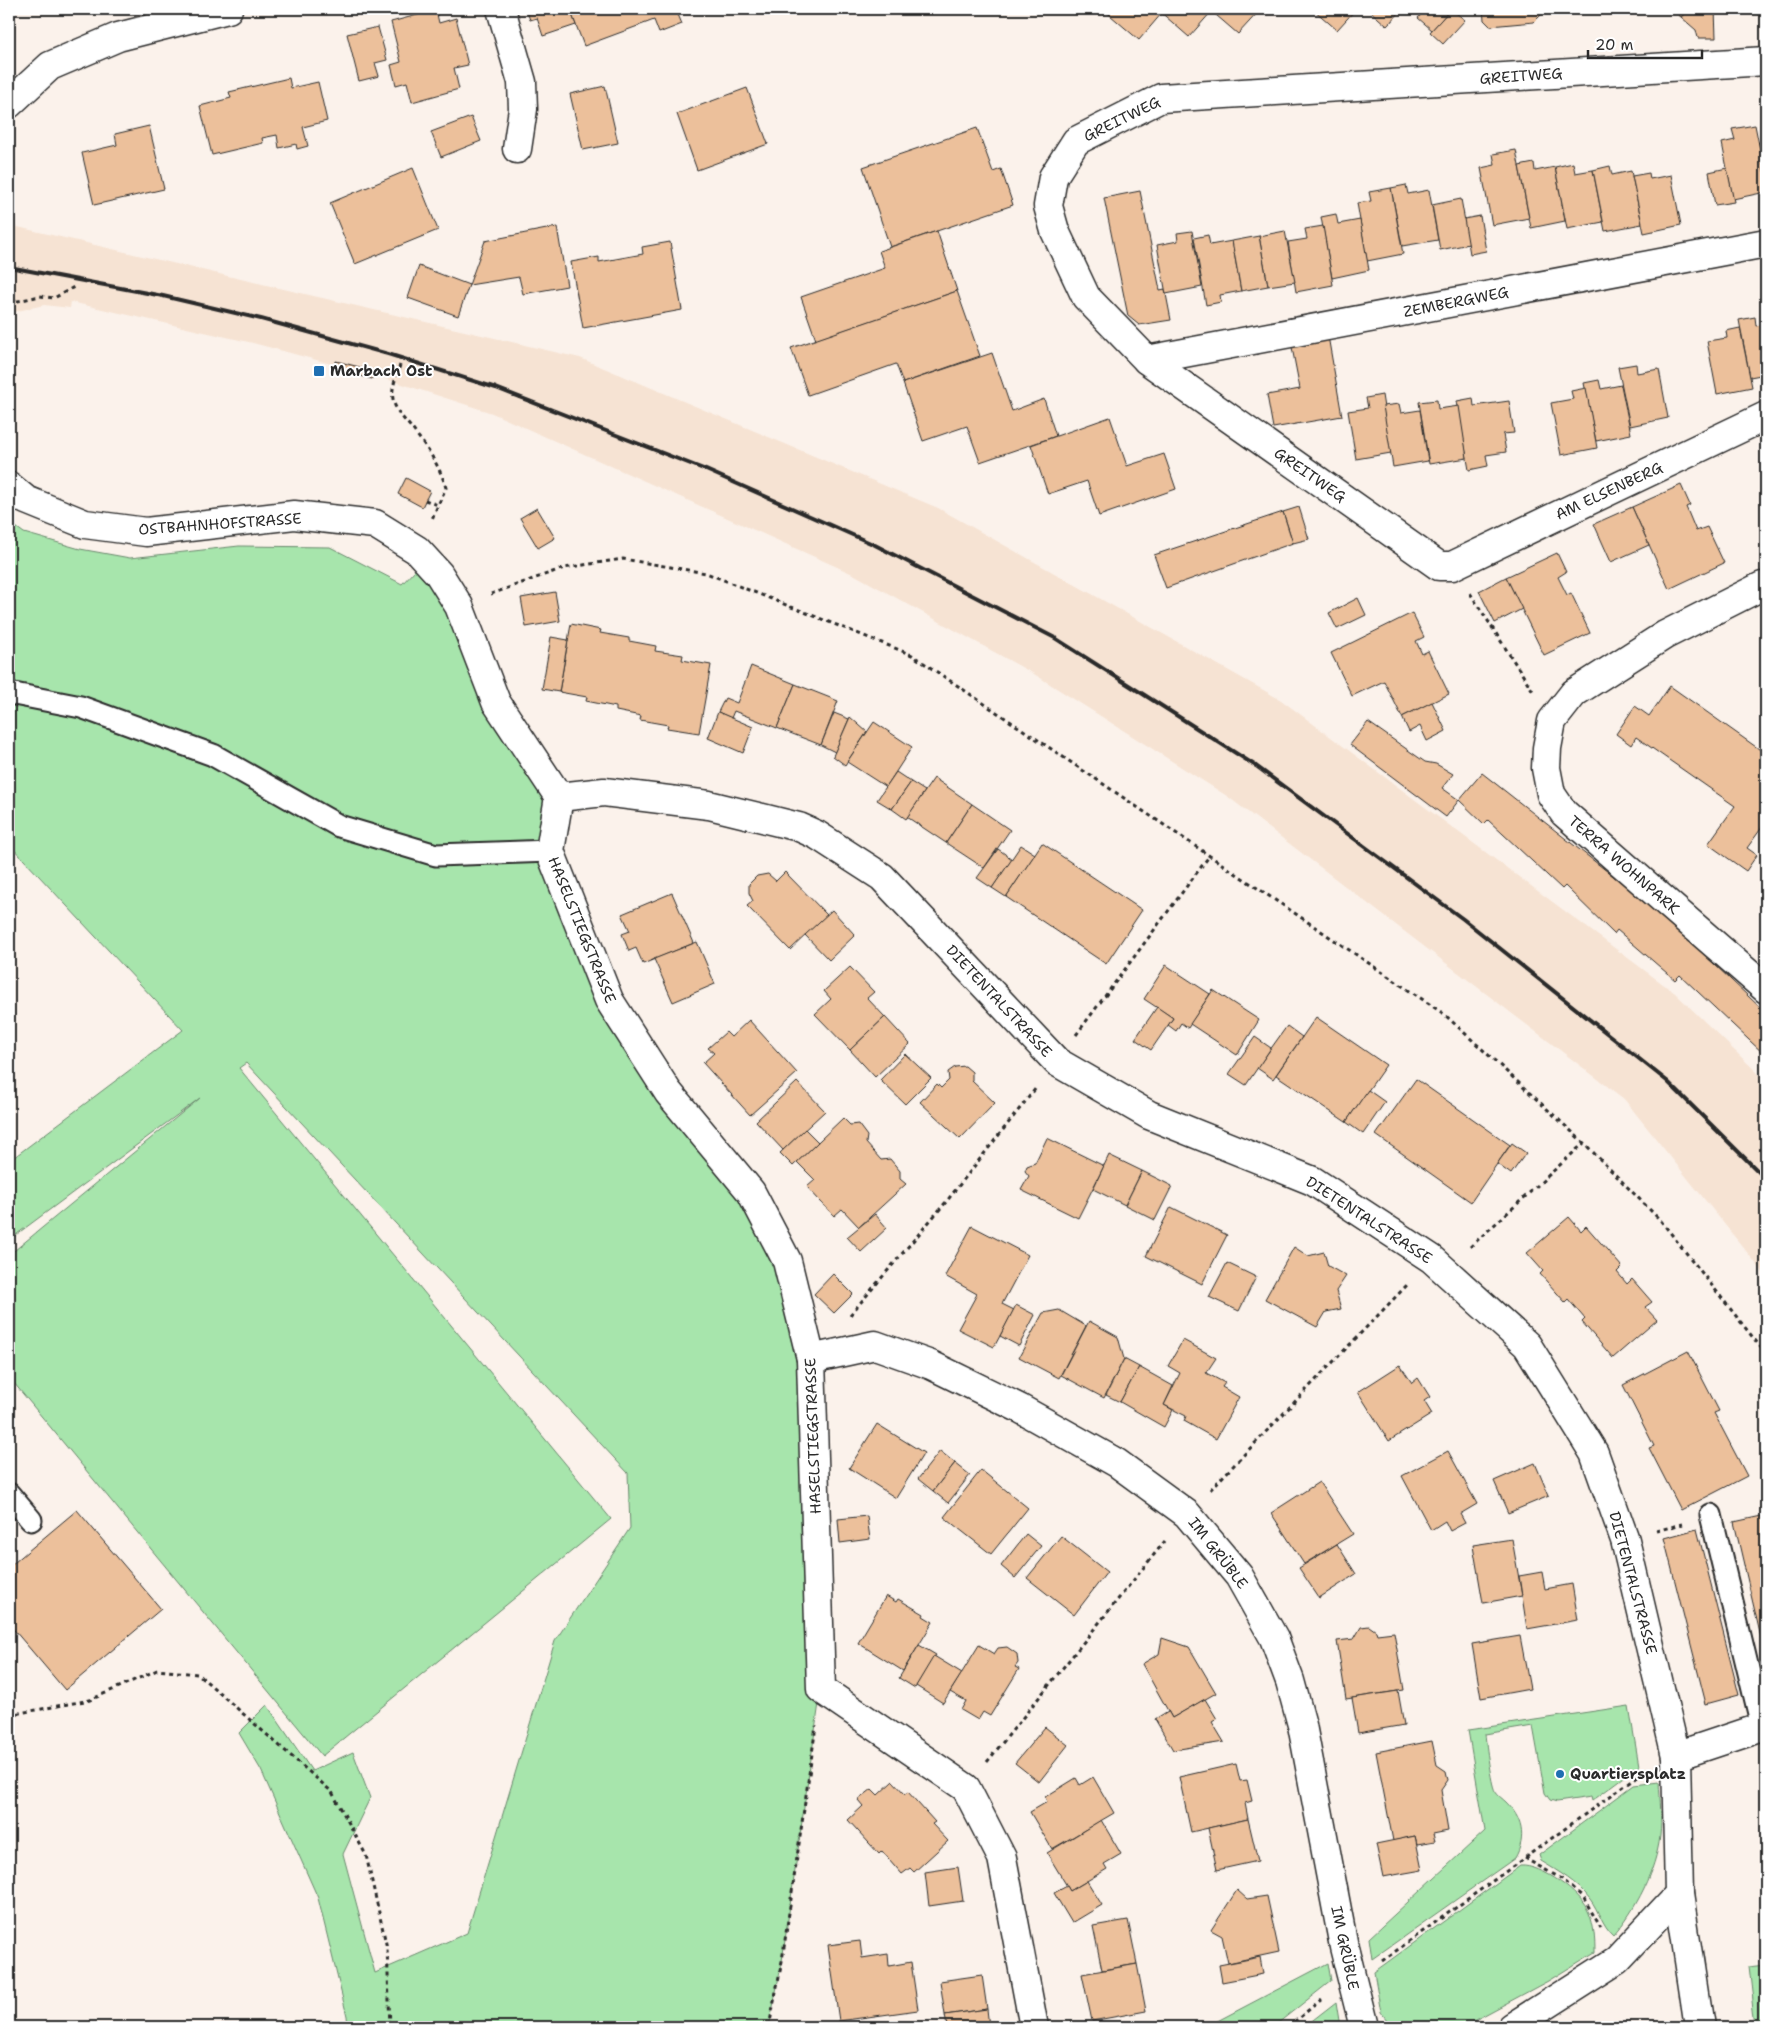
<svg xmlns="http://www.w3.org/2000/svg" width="1775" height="2036" font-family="'Shantell Sans',sans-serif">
<rect width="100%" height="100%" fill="#fbf2eb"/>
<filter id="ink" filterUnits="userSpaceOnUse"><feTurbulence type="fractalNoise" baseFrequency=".02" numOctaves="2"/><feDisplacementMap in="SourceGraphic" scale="10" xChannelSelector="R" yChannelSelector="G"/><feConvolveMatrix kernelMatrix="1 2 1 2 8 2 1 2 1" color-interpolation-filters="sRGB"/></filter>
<g filter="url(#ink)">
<polygon fill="#f6e3d3" points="9,225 580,358 938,508 1281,700 1675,993 1766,1081 1766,1276 1624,1099 1227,796 1034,674 855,575 492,413 374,375 372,379 334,369 335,365 253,343 71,302 70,308 44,305 9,313"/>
<g fill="#a7e5ac" stroke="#69886c">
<polygon points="9,522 24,533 80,549 130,558 239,546 330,547 402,584 415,570 459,606 559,797 550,851 609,1000 734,1171 794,1287 821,1689 782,1961 769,2027 348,2027 347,2016 318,1898 261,1770 239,1733 267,1705 312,1771 353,1752 370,1798 343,1854 375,1973 467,1933 555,1641 630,1528 628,1473 246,1063 239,1068 611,1519 322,1756 9,1377 9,1255 200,1098 9,1240 9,1161 183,1030 9,844"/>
<path d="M 1629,1706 L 1639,1766 L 1592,1801 L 1591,1797 L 1557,1802 L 1550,1800 L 1545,1793 L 1533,1726 L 1485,1734 C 1486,1744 1491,1784 1495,1791 C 1497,1795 1503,1799 1506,1802 C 1522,1818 1527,1837 1515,1858 L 1372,1959 L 1369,1938 L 1485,1831 L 1468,1730 Z"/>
<path d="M 1659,1782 C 1660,1800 1662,1818 1660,1836 C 1656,1870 1636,1910 1613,1936 C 1602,1926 1599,1911 1590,1899 C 1577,1882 1559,1872 1541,1861 L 1539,1855 L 1634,1785 Z"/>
<path d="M 1520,1866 C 1541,1864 1581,1893 1589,1913 C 1594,1925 1595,1939 1595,1952 L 1548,1981 L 1462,2027 L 1392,2027 L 1381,2012 L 1374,1972 Z"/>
<polygon points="1328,1963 1331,1981 1273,2027 1206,2027"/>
<polygon points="1766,1964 1766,2027 1756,2027 1749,1966"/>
<polygon points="1336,2002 1340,2027 1304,2027"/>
</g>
<g fill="#ecc09b" stroke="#2b2b2b">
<polygon points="526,9 570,9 576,25 543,36 537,18 530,20"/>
<polygon points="570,9 685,9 677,12 682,24 659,33 654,20 584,46"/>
<polygon points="1103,9 1157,9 1162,13 1139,40"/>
<polygon points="1157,9 1209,9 1212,11 1189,37"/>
<polygon points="1209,9 1261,9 1238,34"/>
<polygon points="1313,9 1356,9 1337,30"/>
<polygon points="1368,9 1403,9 1387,26"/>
<polygon points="1422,9 1451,9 1432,30 1418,18 1424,11"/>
<polygon points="1451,9 1465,20 1443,44 1430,32"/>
<polygon points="1483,9 1547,9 1534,22 1490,26 1484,20"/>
<polygon points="1671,9 1690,9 1681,17"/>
<polygon points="1690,9 1715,9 1716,38 1698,38 1696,30 1681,17"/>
<polygon points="436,10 439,23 456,18 468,65 454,68 459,89 412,102 407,82 396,85 391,65 401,62 391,22"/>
<polygon points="378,27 387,60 375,63 379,76 359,81 347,34"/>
<polygon points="289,78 291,88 318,82 327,121 303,127 308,146 297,149 296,144 279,148 277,135 262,138 263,143 212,155 200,106 231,98 229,92"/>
<polygon points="605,86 618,143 583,150 570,94"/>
<polygon points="747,88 768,144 697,170 677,114"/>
<polygon points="471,117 481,141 441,157 431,132"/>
<polygon points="1755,125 1766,180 1766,192 1733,199 1722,143 1735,140 1732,129"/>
<polygon points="149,126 164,189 94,205 82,153 117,145 115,134"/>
<polygon points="977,128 993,172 1001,169 1013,205 890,247 863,167"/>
<polygon points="1766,141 1766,180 1759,142"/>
<polygon points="1516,150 1529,218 1492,225 1481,168 1495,165 1493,154"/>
<polygon points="1534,163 1535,171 1555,167 1565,221 1531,228 1519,166"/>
<polygon points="1573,163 1575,173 1593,170 1603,222 1567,229 1555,167"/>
<polygon points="1610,166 1612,175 1631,171 1642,224 1605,231 1593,170"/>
<polygon points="413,168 438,230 355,264 330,203"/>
<polygon points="1727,168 1734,202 1715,205 1709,172"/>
<polygon points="1649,173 1650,179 1671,175 1681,225 1644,233 1632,176"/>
<polygon points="1406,185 1408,194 1429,190 1438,240 1402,246 1391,188"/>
<polygon points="1391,188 1403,254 1367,261 1357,203 1371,201 1369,192"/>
<polygon points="1140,191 1160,290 1165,289 1171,320 1139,325 1128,316 1104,198"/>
<polygon points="1461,199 1469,244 1440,250 1432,205"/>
<polygon points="1336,214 1338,224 1360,220 1369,270 1332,278 1321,217"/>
<polygon points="1480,216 1486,251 1470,254 1464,219"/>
<polygon points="1323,226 1333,285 1296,292 1288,242 1307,239 1305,229"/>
<polygon points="557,227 567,286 523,294 519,277 469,285 485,241"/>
<polygon points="937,231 957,291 816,340 801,297 885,268 879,251"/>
<polygon points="1192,231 1202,287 1166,294 1157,245 1178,241 1177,233"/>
<polygon points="1285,231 1295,282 1268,286 1259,236"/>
<polygon points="1208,235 1210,245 1232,241 1241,291 1220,295 1221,302 1206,305 1194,238"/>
<polygon points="1259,236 1268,286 1241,291 1232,241"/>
<polygon points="670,242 682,310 583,328 571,262 599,257 599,262 643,254 642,247"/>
<polygon points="419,266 469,285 458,316 408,298"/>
<polygon points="957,291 980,356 903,383 896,364 808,395 791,348"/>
<polygon points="1755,317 1756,326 1766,324 1766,374 1750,377 1739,320"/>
<polygon points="1740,328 1752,387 1717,394 1707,341 1727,338 1726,331"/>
<polygon points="1328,336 1342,416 1273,428 1267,395 1300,389 1291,342"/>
<polygon points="992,353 1012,411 1044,399 1056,436 980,462 967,426 923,441 903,383"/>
<polygon points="336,361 375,371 372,379 334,369"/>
<polygon points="1636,364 1637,373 1659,369 1668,418 1630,426 1618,367"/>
<polygon points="1599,380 1601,389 1621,385 1631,434 1596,441 1584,383"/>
<polygon points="1586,388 1597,448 1561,455 1551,403 1573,399 1571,391"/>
<polygon points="1382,395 1391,453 1356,459 1348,411 1368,408 1366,398"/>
<polygon points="1473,398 1474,406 1509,401 1514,433 1503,434 1506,452 1486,455 1488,466 1469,470 1457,401"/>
<polygon points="1437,400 1438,409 1459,406 1467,458 1429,464 1419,402"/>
<polygon points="1399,404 1401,413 1420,410 1428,461 1393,467 1383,406"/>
<polygon points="1110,417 1127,466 1164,454 1176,489 1099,516 1087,481 1048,494 1031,445"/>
<polygon points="406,478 430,491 422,507 398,494"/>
<polygon points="1681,485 1690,505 1686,507 1696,531 1707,527 1724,563 1669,589 1632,507"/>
<polygon points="1299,507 1309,539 1293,543 1283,512"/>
<polygon points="1632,507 1649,545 1611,562 1594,524"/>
<polygon points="537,508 555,538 538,548 520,518"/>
<polygon points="1283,512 1293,543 1166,588 1154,555"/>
<polygon points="1557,553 1566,572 1558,577 1567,595 1571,593 1590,633 1544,655 1506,577"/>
<polygon points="1506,577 1522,609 1495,623 1479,591"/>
<polygon points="555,592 560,621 526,627 521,598"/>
<polygon points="1358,598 1366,615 1337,629 1329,613"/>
<polygon points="1412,613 1424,637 1416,641 1422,654 1428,651 1449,694 1402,717 1384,681 1352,696 1331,653"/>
<polygon points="571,624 601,630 600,633 629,638 629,641 656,646 655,651 683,655 682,660 711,665 699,733 667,728 668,725 640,720 641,716 616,711 616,707 586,701 587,697 559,692"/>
<polygon points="551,637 568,640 559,692 542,689"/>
<polygon points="751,666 795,684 777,728 734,711 731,718 718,712 725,698 737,703"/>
<polygon points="795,684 838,701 821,745 777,728"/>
<polygon points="1670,686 1766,754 1766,828 1763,826 1747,848 1757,855 1746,871 1708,844 1735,806 1636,737 1631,745 1616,734 1635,706 1649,716"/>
<polygon points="1432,702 1446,731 1427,741 1420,726 1409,732 1402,717"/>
<polygon points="718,712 753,727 743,753 708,738"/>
<polygon points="834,713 849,719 835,752 821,745"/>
<polygon points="850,717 867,732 845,765 833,756"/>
<polygon points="874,722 912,747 886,787 847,762"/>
<polygon points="1368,722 1425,762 1436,764 1453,774 1442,788 1459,800 1446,817 1350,745"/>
<polygon points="896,772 911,782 892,809 877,800"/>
<polygon points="1482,773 1659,912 1766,1013 1766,1056 1680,975 1675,980 1617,930 1614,934 1565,886 1562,889 1488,820 1484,824 1459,800"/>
<polygon points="934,778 972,804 946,843 907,817"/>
<polygon points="911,782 925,791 906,819 892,809"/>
<polygon points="972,804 1010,830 984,868 946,843"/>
<polygon points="1042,843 1142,910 1106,964 1006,897"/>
<polygon points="1021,845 1035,854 1006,897 992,888"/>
<polygon points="998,849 1012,859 992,888 977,878"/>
<polygon points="785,872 827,915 790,950 747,906 753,901 749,893 749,884 757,876 768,874 776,881"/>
<polygon points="672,893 694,943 643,964 636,948 629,951 622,934 630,931 622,914"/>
<polygon points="832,910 855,935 829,960 805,935"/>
<polygon points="697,942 715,984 673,1002 654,959"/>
<polygon points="1166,965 1210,994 1188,1028 1181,1023 1176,1031 1168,1025 1173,1018 1144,999"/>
<polygon points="850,967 874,992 867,998 885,1017 850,1050 815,1014 831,999 824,991"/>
<polygon points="1213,990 1259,1020 1237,1055 1190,1024"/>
<polygon points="1157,1007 1173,1018 1151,1050 1135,1039"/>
<polygon points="885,1017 910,1044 875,1077 850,1050"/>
<polygon points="1316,1017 1386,1065 1346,1122 1276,1075"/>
<polygon points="749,1020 797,1073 750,1115 703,1063 714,1053 708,1048 726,1032 731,1037"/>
<polygon points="1287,1026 1302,1037 1273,1079 1257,1068"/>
<polygon points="1255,1037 1271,1048 1246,1085 1229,1074"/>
<polygon points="905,1054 931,1078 905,1104 880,1080"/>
<polygon points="965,1066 972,1072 972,1081 995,1103 960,1139 920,1102 937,1084 941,1088 949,1080 948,1072 955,1067"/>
<polygon points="1416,1079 1510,1145 1471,1202 1376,1135"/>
<polygon points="797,1082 825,1111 783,1150 756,1121"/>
<polygon points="1368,1090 1385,1102 1363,1134 1346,1122"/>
<polygon points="843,1118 850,1125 858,1124 867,1136 866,1143 881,1160 890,1159 900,1171 900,1179 906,1184 859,1227 842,1209 834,1216 807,1187 815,1180 797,1162"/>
<polygon points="805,1129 818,1142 793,1166 780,1153"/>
<polygon points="1047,1138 1104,1166 1078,1218 1021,1190 1029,1176 1025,1171 1027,1166 1035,1163"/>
<polygon points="1512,1143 1526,1153 1511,1174 1497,1164"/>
<polygon points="1109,1155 1142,1171 1125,1205 1093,1189"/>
<polygon points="1142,1171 1172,1186 1155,1220 1125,1205"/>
<polygon points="1171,1207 1227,1235 1202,1284 1146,1256"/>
<polygon points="875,1214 887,1228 861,1252 847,1237"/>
<polygon points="1569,1217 1581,1231 1586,1226 1622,1267 1617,1272 1627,1284 1632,1279 1652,1302 1645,1307 1657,1320 1613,1358 1582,1322 1585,1319 1568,1299 1565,1302 1540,1274 1543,1271 1527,1253"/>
<polygon points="972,1226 1028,1255 1002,1304 1014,1310 994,1347 958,1329 977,1294 945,1276"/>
<polygon points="1294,1247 1308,1256 1324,1252 1328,1266 1346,1276 1336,1291 1341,1309 1326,1312 1317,1327 1265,1299"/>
<polygon points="1227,1263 1256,1277 1239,1311 1209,1297"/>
<polygon points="833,1274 853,1294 834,1313 814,1294"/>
<polygon points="1016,1305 1035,1315 1019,1346 1000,1336"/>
<polygon points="1059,1310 1086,1326 1059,1378 1019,1357 1043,1313"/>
<polygon points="1089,1321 1118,1337 1124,1359 1104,1398 1061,1375"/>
<polygon points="1183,1340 1216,1358 1206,1373 1225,1383 1222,1387 1239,1397 1216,1439 1184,1421 1186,1416 1164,1405 1180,1373 1168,1366"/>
<polygon points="1688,1351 1719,1411 1714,1413 1747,1476 1681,1510 1649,1448 1654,1446 1623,1385"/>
<polygon points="1124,1359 1139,1367 1120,1402 1106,1395"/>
<polygon points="1400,1365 1412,1383 1418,1378 1430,1397 1424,1401 1432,1414 1389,1441 1358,1392"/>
<polygon points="1139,1367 1173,1386 1164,1405 1173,1410 1164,1427 1120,1402"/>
<polygon points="877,1424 924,1453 896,1498 849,1468"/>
<polygon points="940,1451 955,1463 933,1491 918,1479"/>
<polygon points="1448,1451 1477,1504 1460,1514 1465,1523 1450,1531 1445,1521 1431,1530 1402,1476"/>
<polygon points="955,1463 970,1475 948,1503 933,1491"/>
<polygon points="1535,1463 1549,1496 1508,1513 1494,1481"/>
<polygon points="981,1470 1028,1508 991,1554 944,1517"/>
<polygon points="1319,1482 1353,1534 1304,1564 1271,1513"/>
<polygon points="77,1510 161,1609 65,1690 9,1624 9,1567"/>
<polygon points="1766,1515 1766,1659 1734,1522"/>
<polygon points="867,1516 870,1539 840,1543 838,1519"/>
<polygon points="1697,1529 1739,1695 1706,1704 1664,1538"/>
<polygon points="1026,1534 1041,1546 1015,1578 1001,1566"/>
<polygon points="1061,1536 1107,1572 1074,1615 1027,1578"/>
<polygon points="1512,1539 1522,1596 1483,1603 1473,1545"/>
<polygon points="1337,1544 1356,1574 1319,1598 1299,1568"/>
<polygon points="1542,1572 1545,1589 1572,1584 1578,1620 1527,1629 1519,1576"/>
<polygon points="886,1596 896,1602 898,1599 924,1614 923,1616 933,1622 903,1671 858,1643"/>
<polygon points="1369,1626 1376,1631 1377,1634 1394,1632 1404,1690 1346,1699 1337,1641 1354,1639 1361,1627"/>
<polygon points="1520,1636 1530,1689 1481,1698 1472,1644"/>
<polygon points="1162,1638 1189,1647 1216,1693 1172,1718 1142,1664 1159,1654"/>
<polygon points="919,1645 936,1655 915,1688 899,1678"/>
<polygon points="979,1645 994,1654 998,1648 1007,1647 1017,1654 1018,1663 1015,1667 1019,1669 990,1716 983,1712 978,1720 961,1710 966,1701 950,1692"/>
<polygon points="934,1656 962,1673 943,1703 916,1686"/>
<polygon points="1398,1691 1404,1725 1358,1733 1352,1698"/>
<polygon points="1205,1699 1217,1719 1212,1722 1224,1742 1173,1750 1155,1719 1168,1711 1172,1718"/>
<polygon points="1045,1727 1068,1745 1039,1782 1015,1763"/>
<polygon points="1432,1741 1437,1765 1446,1771 1448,1780 1441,1790 1448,1831 1433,1834 1435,1841 1417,1844 1415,1836 1393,1841 1376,1752"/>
<polygon points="1236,1764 1240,1781 1247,1780 1252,1801 1245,1803 1248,1819 1191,1832 1179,1777"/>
<polygon points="1093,1777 1114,1813 1052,1849 1030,1812 1047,1802 1045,1797 1076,1778 1080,1785"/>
<polygon points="893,1781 905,1794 908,1792 935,1822 932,1824 948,1841 914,1872 910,1868 902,1874 882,1851 879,1854 848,1820 863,1806 858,1800 872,1789 878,1795"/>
<polygon points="1248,1819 1258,1861 1217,1870 1208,1828"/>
<polygon points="1101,1820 1121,1854 1104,1864 1107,1869 1070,1891 1047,1853"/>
<polygon points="1415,1836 1422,1870 1383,1877 1376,1844"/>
<polygon points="958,1867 963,1901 929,1906 925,1872"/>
<polygon points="1087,1881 1102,1905 1072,1923 1054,1893 1067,1886 1070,1891"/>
<polygon points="1237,1890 1247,1899 1267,1896 1279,1952 1228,1963 1222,1936 1211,1930"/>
<polygon points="1128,1920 1137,1964 1102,1970 1093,1926"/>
<polygon points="860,1941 862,1958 888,1954 889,1966 911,1962 918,2010 839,2021 828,1945"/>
<polygon points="1260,1957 1263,1974 1222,1982 1219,1965"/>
<polygon points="1137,1964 1146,2011 1092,2021 1082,1974"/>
<polygon points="982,1975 987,2009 945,2015 940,1981"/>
<polygon points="987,2009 989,2027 947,2027 945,2015"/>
</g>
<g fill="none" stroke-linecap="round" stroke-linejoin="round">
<defs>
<g id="service">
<polyline points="9,693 81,707 213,755 339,826 436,855 550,851"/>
<polyline points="9,1494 31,1520"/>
<polyline points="1711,1515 1762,1727"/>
</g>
<g id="minor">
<polyline points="501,9 522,82 523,109 517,149"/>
<polyline points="1766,61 1161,98 1076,141 1053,177 1048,206 1055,231 1086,297 1147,360 1439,566 1452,566 1766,416"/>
<polyline points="9,104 50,66 118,37 228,9"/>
<polyline points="1147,360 1766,243"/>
<polyline points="9,486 26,500 85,524 146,532 294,515 375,524 417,550 439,574 459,606 496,702 559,797"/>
<polyline points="1762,586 1665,635 1574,693 1552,721 1547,748 1546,768 1551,794 1564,813 1766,989"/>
<polyline points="559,797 604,792 709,805 799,827 817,835 882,877 1057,1062 1149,1115 1313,1181 1432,1259 1527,1345 1594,1453 1625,1540 1676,1756 1679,1894 1699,2027"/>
<polyline points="559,797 550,851 609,1000 668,1092 751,1192 787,1261 811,1359 821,1689 966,1788 1002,1858 1034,2027"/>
<polyline points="811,1359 875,1345 931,1365 1019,1408 1117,1463 1187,1514 1239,1576 1274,1638 1290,1681 1302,1725 1344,1947 1364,2027"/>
<polyline points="1676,1756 1766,1726"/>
<polyline points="1512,2027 1617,1960 1679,1894"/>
</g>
</defs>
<use href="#service" stroke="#2b2b2b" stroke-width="25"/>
<use href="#minor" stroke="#2b2b2b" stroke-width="31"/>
<g stroke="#2b2b2b" stroke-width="3" stroke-dasharray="4 4" stroke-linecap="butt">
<polyline points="9,303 40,296 54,298 74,287"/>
<path d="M 400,365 C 397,375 391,388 393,399 C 396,414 408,422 416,434 C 429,450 441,469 446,488 L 438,505"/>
<polyline points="425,500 438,505 432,519"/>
<polyline points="1470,593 1533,691"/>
<polyline points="491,594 564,568 623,559 706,573 912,655 1444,1014 1584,1143 1661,1221 1766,1354"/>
<polyline points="1076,1035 1210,855"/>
<polyline points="1470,1247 1584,1143"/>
<polyline points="850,1315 946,1202 1036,1088"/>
<polyline points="1210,1490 1409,1283"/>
<polyline points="1656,1531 1682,1524"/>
<polyline points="9,1715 90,1700 157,1670 198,1674 332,1792 366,1855 387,1948 390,2027"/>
<polyline points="987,1762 1165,1541"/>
<polyline points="1524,1858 1562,1879 1583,1897 1601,1928"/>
<polyline points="1382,1961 1642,1773"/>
<polyline points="769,2027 782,1961 816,1726"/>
<polyline points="1288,2027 1322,1999"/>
</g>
<use href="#service" stroke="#fff" stroke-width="21"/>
<use href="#minor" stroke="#fff" stroke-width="28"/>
<polyline stroke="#2b2b2b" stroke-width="4" points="9,267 163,296 261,319 388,354 496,388 706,470 875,545 1055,638 1256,766 1463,919 1667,1081 1766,1179"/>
</g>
</g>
<g fill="#1f6fb2" stroke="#fff" stroke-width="2">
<rect x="313" y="365" width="12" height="12" rx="2.5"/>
<circle cx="1560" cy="1774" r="5"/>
</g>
<g text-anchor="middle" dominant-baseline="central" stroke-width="4" stroke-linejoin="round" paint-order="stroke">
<g font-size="15" fill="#2b2b2b" stroke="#fff">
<text transform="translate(1521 76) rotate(-4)">GREITWEG</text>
<text transform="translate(1122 119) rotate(-26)">GREITWEG</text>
<text transform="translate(1456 302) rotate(-11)">ZEMBERGWEG</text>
<text transform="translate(1310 475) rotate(35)">GREITWEG</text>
<text transform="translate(1609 491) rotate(-25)">AM ELSENBERG</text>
<text transform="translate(220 524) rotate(-4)">OSTBAHNHOFSTRASSE</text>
<text transform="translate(1624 865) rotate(41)">TERRA WOHNPARK</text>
<text transform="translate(582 930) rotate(68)">HASELSTIEGSTRASSE</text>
<text transform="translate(999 1001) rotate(47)">DIETENTALSTRASSE</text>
<text transform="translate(1369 1220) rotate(33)">DIETENTALSTRASSE</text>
<text transform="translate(813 1436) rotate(-92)">HASELSTIEGSTRASSE</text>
<text transform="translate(1218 1553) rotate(52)">IM GRÜBLE</text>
<text transform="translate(1633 1583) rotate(75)">DIETENTALSTRASSE</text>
<text transform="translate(1345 1948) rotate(78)">IM GRÜBLE</text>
</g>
<g font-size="15" font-weight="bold" fill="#2b2b2b" stroke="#fff" text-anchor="start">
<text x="330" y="371">Marbach Ost</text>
<text x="1570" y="1774">Quartiersplatz</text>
</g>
</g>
<rect width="1775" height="2036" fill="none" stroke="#fff" stroke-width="30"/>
<rect x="15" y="15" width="1745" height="2006" fill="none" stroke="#2b2b2b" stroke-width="2" filter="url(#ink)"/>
<path d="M1588 50v8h114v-8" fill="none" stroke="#2b2b2b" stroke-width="2.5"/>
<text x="1595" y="50" font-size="15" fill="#2b2b2b" stroke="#ffffff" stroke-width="4" paint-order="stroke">20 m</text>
</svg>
